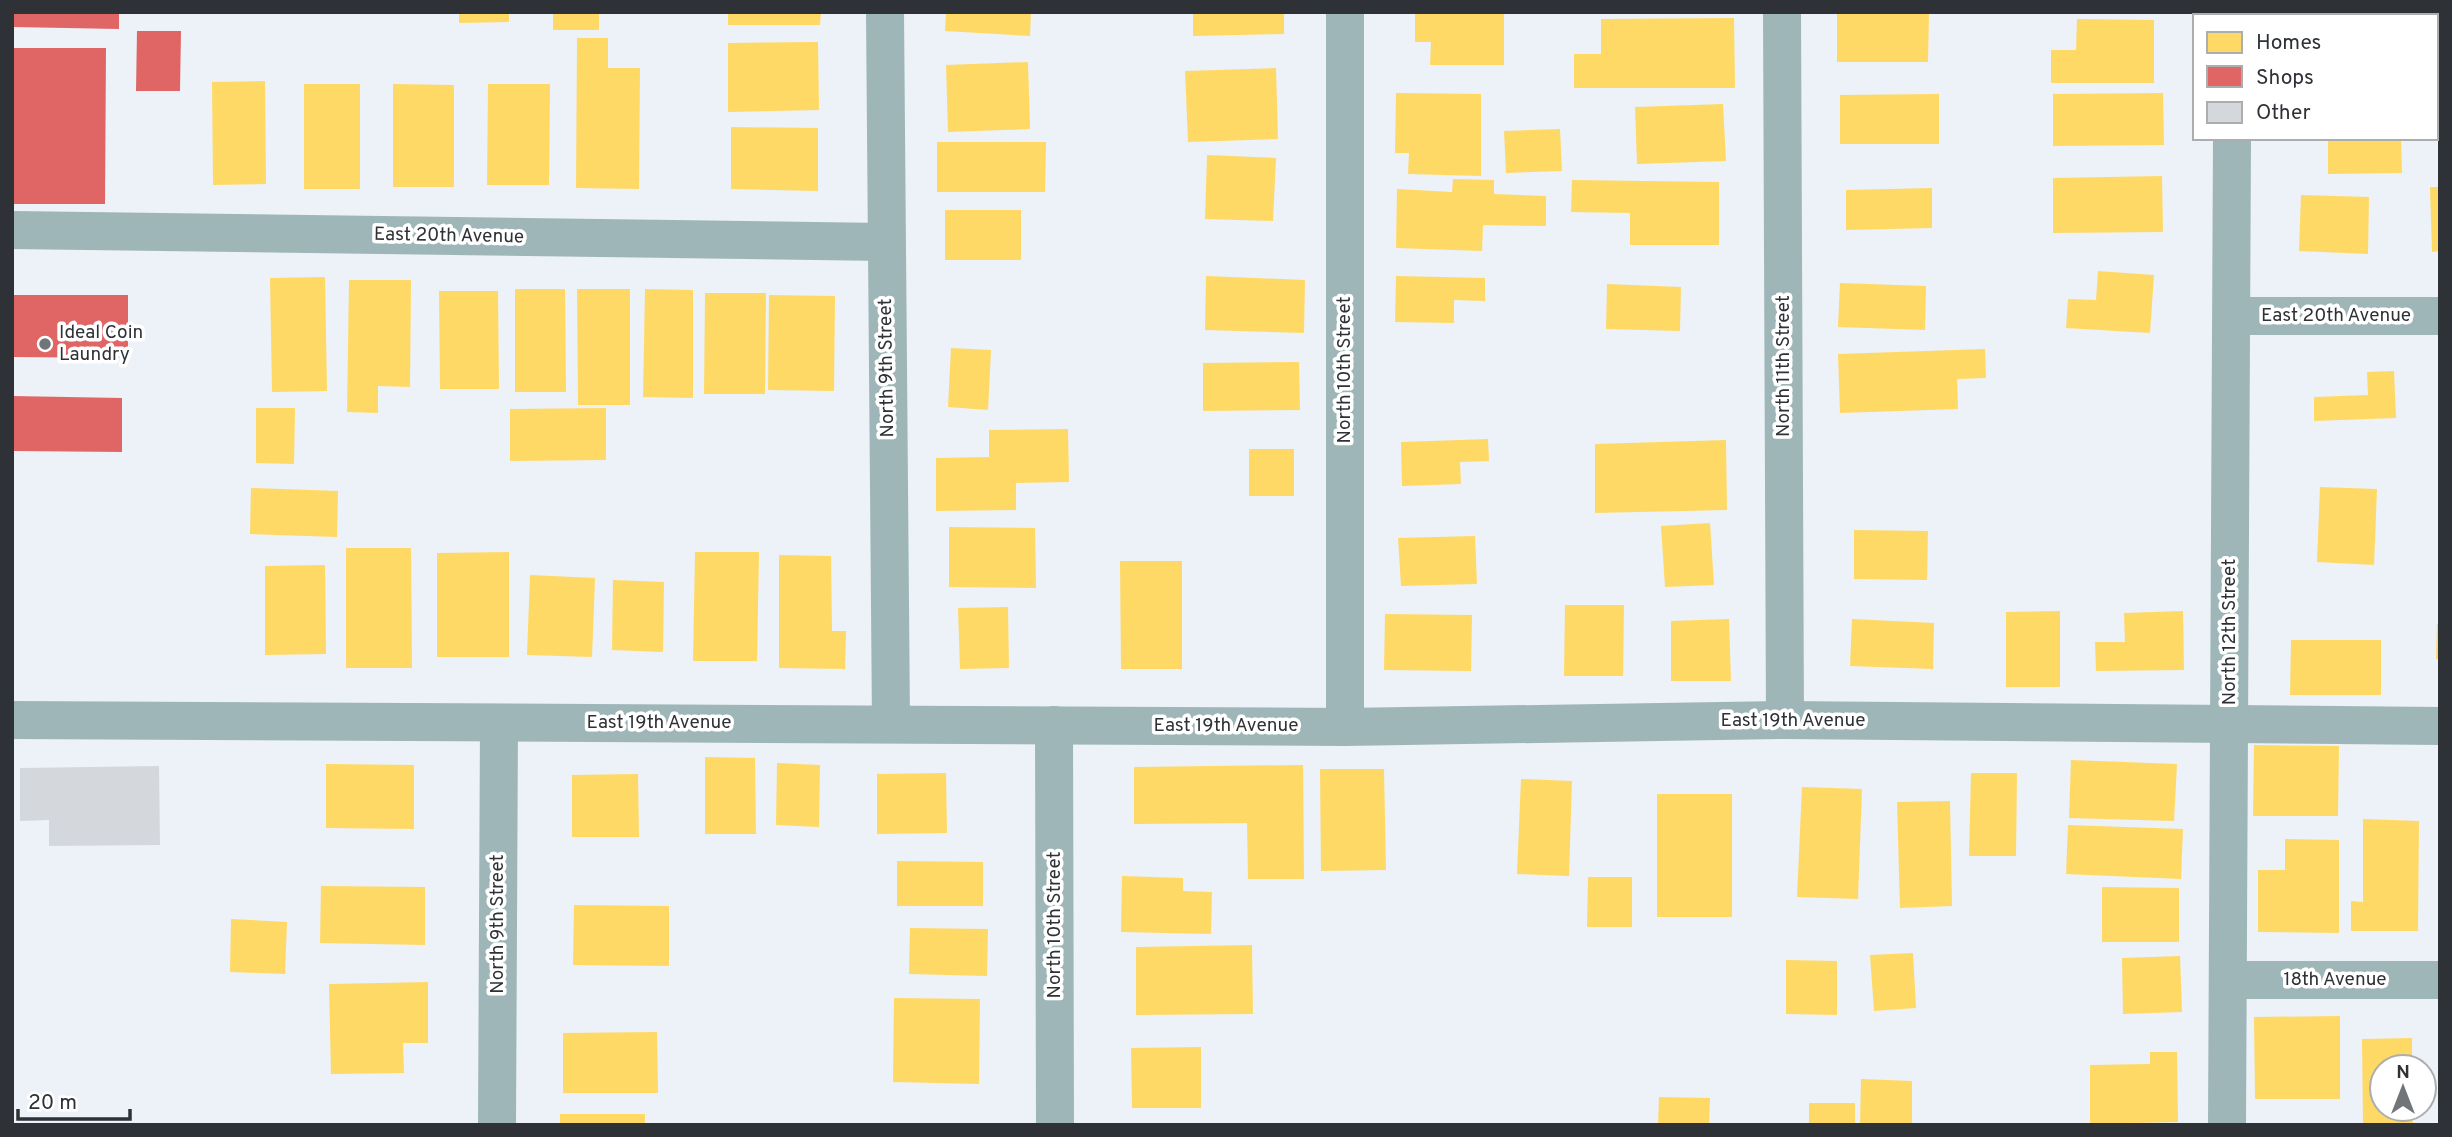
<svg xmlns="http://www.w3.org/2000/svg" width="2452" height="1137" font-family="Overpass,sans-serif">
<rect width="100%" height="100%" fill="#ecf2f7"/>
<g fill="#ffd966">
<polygon points="459,12 509,12 509,22 459,23"/>
<rect x="553" y="12" width="46" height="18"/>
<polygon points="728,12 821,12 820,25 728,25"/>
<polygon points="946,12 1031,12 1030,36 945,31"/>
<polygon points="1193,12 1284,12 1284,34 1193,36"/>
<polygon points="1504,12 1504,65 1430,65 1431,42 1415,42 1415,13"/>
<polygon points="1837,13 1929,13 1928,62 1837,62"/>
<polygon points="1734,18 1735,88 1574,88 1574,54 1601,54 1601,19"/>
<polygon points="2077,19 2154,20 2154,83 2051,83 2051,50 2076,50"/>
<polygon points="577,38 608,38 608,68 640,68 639,189 576,188"/>
<polygon points="818,42 819,110 728,112 728,43"/>
<polygon points="1028,62 1030,129 948,132 946,65"/>
<polygon points="1276,68 1278,139 1188,142 1185,71"/>
<polygon points="265,81 266,184 213,185 212,82"/>
<rect x="304" y="84" width="56" height="105"/>
<polygon points="393,84 454,85 454,187 393,187"/>
<polygon points="488,84 550,84 549,185 487,185"/>
<polygon points="1396,93 1481,94 1481,176 1408,174 1409,153 1395,153"/>
<polygon points="2163,93 2164,145 2053,146 2053,94"/>
<polygon points="1939,94 1939,144 1840,144 1840,95"/>
<polygon points="1723,104 1726,161 1637,164 1635,107"/>
<polygon points="731,127 818,128 818,191 731,189"/>
<polygon points="1560,129 1562,171 1506,173 1504,131"/>
<polygon points="2328,138 2401,138 2402,173 2328,174"/>
<polygon points="937,142 1046,142 1045,192 937,192"/>
<polygon points="1207,155 1276,158 1273,221 1205,219"/>
<polygon points="2162,176 2163,232 2053,233 2053,178"/>
<polygon points="1453,179 1494,180 1494,194 1546,196 1546,226 1483,225 1482,251 1396,248 1397,189 1452,192"/>
<polygon points="1572,180 1719,182 1719,245 1630,245 1630,213 1571,212"/>
<polygon points="2430,187 2440,187 2440,251 2432,252"/>
<polygon points="1932,188 1932,228 1846,230 1846,190"/>
<polygon points="2301,195 2369,197 2368,254 2299,251"/>
<rect x="945" y="210" width="76" height="50"/>
<polygon points="2098,271 2154,275 2150,333 2066,328 2068,299 2096,300"/>
<polygon points="1206,276 1305,280 1304,333 1205,330"/>
<polygon points="1396,276 1485,278 1485,301 1454,300 1454,323 1395,322"/>
<polygon points="325,277 327,391 272,392 270,278"/>
<polygon points="349,280 411,280 410,387 378,386 378,413 347,412"/>
<polygon points="1840,283 1926,286 1925,330 1838,327"/>
<polygon points="1607,284 1681,287 1680,331 1606,329"/>
<polygon points="515,289 565,289 566,392 515,392"/>
<polygon points="577,289 630,289 630,405 578,405"/>
<polygon points="645,289 693,290 693,398 643,397"/>
<polygon points="439,291 498,291 499,389 440,389"/>
<polygon points="705,293 766,293 765,394 704,394"/>
<polygon points="769,295 835,296 834,391 768,390"/>
<polygon points="951,348 991,350 988,410 948,407"/>
<polygon points="1985,349 1986,378 1957,379 1958,409 1840,413 1838,354"/>
<polygon points="1299,362 1300,410 1203,411 1203,363"/>
<polygon points="2394,371 2396,418 2314,421 2314,397 2368,395 2367,372"/>
<polygon points="256,408 295,408 294,464 256,463"/>
<polygon points="606,408 606,460 510,461 510,409"/>
<polygon points="1068,429 1069,482 1016,483 1016,510 936,511 936,458 989,457 989,430"/>
<polygon points="1488,439 1489,461 1460,462 1461,484 1402,486 1401,442"/>
<polygon points="1726,440 1727,510 1595,513 1595,444"/>
<rect x="1249" y="449" width="45" height="47"/>
<polygon points="2320,487 2377,489 2374,565 2317,562"/>
<polygon points="251,488 338,491 337,537 250,534"/>
<polygon points="1710,523 1714,585 1665,587 1661,526"/>
<polygon points="949,527 1035,528 1036,588 949,587"/>
<polygon points="1854,530 1928,531 1927,580 1854,579"/>
<polygon points="1475,536 1477,584 1401,586 1398,538"/>
<polygon points="346,548 411,548 412,668 346,668"/>
<polygon points="509,552 509,657 437,657 437,553"/>
<polygon points="695,552 759,552 757,661 693,661"/>
<polygon points="779,555 831,556 832,631 846,631 845,669 779,668"/>
<polygon points="1120,561 1182,561 1182,669 1121,669"/>
<polygon points="325,565 326,654 265,655 265,566"/>
<polygon points="530,575 595,578 592,657 527,655"/>
<polygon points="613,580 664,582 663,652 612,650"/>
<polygon points="1565,605 1624,605 1623,676 1564,676"/>
<polygon points="1008,607 1009,668 960,669 958,608"/>
<polygon points="2060,611 2060,687 2006,687 2006,612"/>
<polygon points="2183,611 2184,670 2096,671 2095,642 2125,642 2124,613"/>
<polygon points="1385,614 1472,615 1471,671 1384,670"/>
<polygon points="1729,619 1731,681 1671,681 1671,621"/>
<polygon points="1852,619 1934,623 1933,669 1850,666"/>
<polygon points="2437,624 2440,624 2440,659 2436,659"/>
<polygon points="2291,640 2381,640 2381,695 2290,695"/>
<polygon points="2254,745 2339,746 2338,816 2253,816"/>
<polygon points="705,757 755,758 756,834 705,834"/>
<polygon points="2071,760 2177,764 2174,821 2069,818"/>
<polygon points="777,763 820,765 819,827 776,825"/>
<polygon points="326,764 414,765 414,829 326,828"/>
<polygon points="1303,765 1304,879 1248,879 1247,823 1134,824 1134,767"/>
<polygon points="1320,769 1384,769 1386,870 1321,871"/>
<polygon points="946,773 947,833 877,834 877,774"/>
<polygon points="1971,773 2017,773 2016,856 1969,856"/>
<polygon points="638,774 639,837 572,837 572,775"/>
<polygon points="1521,779 1572,781 1569,876 1517,874"/>
<polygon points="1802,787 1862,789 1858,899 1797,897"/>
<rect x="1657" y="794" width="75" height="123"/>
<polygon points="1950,801 1952,906 1900,908 1897,802"/>
<polygon points="2363,819 2419,821 2418,931 2351,931 2351,901 2363,902"/>
<polygon points="2068,825 2183,829 2181,879 2066,874"/>
<polygon points="2285,839 2339,840 2339,933 2258,932 2258,870 2285,870"/>
<polygon points="897,861 983,862 983,906 897,906"/>
<polygon points="1122,876 1183,878 1183,891 1212,892 1211,934 1121,932"/>
<polygon points="1588,877 1632,877 1632,927 1587,927"/>
<polygon points="321,886 425,887 425,945 320,943"/>
<polygon points="2102,887 2179,888 2179,942 2102,942"/>
<polygon points="574,905 669,906 669,966 573,965"/>
<polygon points="231,919 287,922 285,974 230,972"/>
<polygon points="910,928 988,929 987,976 909,974"/>
<polygon points="1252,945 1253,1014 1136,1015 1136,947"/>
<polygon points="1913,953 1916,1008 1874,1011 1870,955"/>
<polygon points="2180,956 2182,1012 2123,1014 2122,958"/>
<polygon points="1786,960 1837,961 1837,1015 1786,1014"/>
<polygon points="428,982 428,1043 403,1043 404,1073 331,1074 329,984"/>
<polygon points="894,998 980,999 979,1084 893,1082"/>
<polygon points="2340,1016 2340,1099 2255,1099 2254,1017"/>
<polygon points="657,1032 658,1093 563,1093 563,1033"/>
<polygon points="2412,1038 2412,1067 2382,1067 2382,1109 2412,1109 2413,1125 2363,1125 2362,1039"/>
<polygon points="1201,1047 1201,1108 1132,1108 1131,1048"/>
<polygon points="2150,1052 2177,1052 2178,1122 2090,1124 2090,1065 2150,1064"/>
<polygon points="1861,1079 1912,1081 1912,1125 1860,1125"/>
<polygon points="1659,1097 1710,1098 1709,1125 1658,1125"/>
<rect x="1809" y="1103" width="46" height="22"/>
<rect x="560" y="1114" width="85" height="11"/>
</g>
<g fill="#e06666">
<polygon points="12,12 119,12 119,29 12,27"/>
<polygon points="137,31 181,31 180,91 136,91"/>
<polygon points="12,48 106,48 105,204 12,204"/>
<polygon points="12,295 128,295 128,358 12,357"/>
<polygon points="12,396 122,398 122,452 12,451"/>
</g>
<polygon fill="#d4d8dc" points="159,766 160,845 49,846 49,820 20,821 20,768"/>
<g fill="none" stroke-linecap="round" stroke-linejoin="round">
<g stroke="#9eb6b7" stroke-width="38">
<polyline points="885,12 891,724"/>
<polyline points="1345,12 1345,727"/>
<polyline points="1782,12 1785,720"/>
<polyline points="2232,12 2232,16"/>
<polyline points="12,230 886,242"/>
<polyline points="2232,316 2440,316"/>
<polyline points="12,720 1345,727 1785,720 2440,726"/>
<polyline points="1054,725 1055,1125"/>
<polyline points="2230,980 2440,980"/>
<polyline points="497,1125 499,723"/>
<polyline points="2227,1125 2232,138"/>
</g>
</g>
<circle fill="#707579" stroke="#fff" stroke-width="2.5" cx="45" cy="344" r="7"/>
<g text-anchor="middle" dominant-baseline="central" stroke-width="7" stroke-linejoin="round" paint-order="stroke">
<g font-size="19" fill="#2e3135" stroke="#fff">
<text transform="translate(449 236) rotate(1)">East 20th Avenue</text>
<text x="2336" y="316">East 20th Avenue</text>
<text transform="translate(1784 366) rotate(-90)">North 11th Street</text>
<text transform="translate(887 368) rotate(-91)">North 9th Street</text>
<text transform="translate(1345 370) rotate(-90)">North 10th Street</text>
<text transform="translate(2230 632) rotate(-90)">North 12th Street</text>
<text x="1793" y="721">East 19th Avenue</text>
<text x="659" y="723">East 19th Avenue</text>
<text x="1226" y="726">East 19th Avenue</text>
<text transform="translate(498 924) rotate(-90)">North 9th Street</text>
<text transform="translate(1055 925) rotate(-90)">North 10th Street</text>
<text x="2335" y="980">18th Avenue</text>
</g>
<g font-size="19" fill="#2e3135" stroke="#fff" text-anchor="start">
<text x="59" y="333">Ideal Coin<tspan x="59" dy="22">Laundry</tspan></text>
</g>
</g>
<rect width="2452" height="1137" fill="none" stroke="#2e3135" stroke-width="28"/>
<rect x="2193" y="14" width="245" height="126" fill="#ffffff" stroke="#abadae" stroke-width="2"/>
<rect x="2207" y="32" width="35" height="21" fill="#ffd966" stroke="#abadae" stroke-width="2"/>
<text x="2256" y="49" font-size="21" fill="#2e3135">Homes</text>
<rect x="2207" y="66" width="35" height="21" fill="#e06666" stroke="#abadae" stroke-width="2"/>
<text x="2256" y="84" font-size="21" fill="#2e3135">Shops</text>
<rect x="2207" y="102" width="35" height="21" fill="#d4d8dc" stroke="#abadae" stroke-width="2"/>
<text x="2256" y="119" font-size="21" fill="#2e3135">Other</text>
<g transform="translate(2403 1088)"><circle r="33" fill="#ffffff" stroke="#abadae" stroke-width="2"/>
<path d="M0-5L12 26L0 18L-12 26Z" fill="#707579"/>
<text y="-10" font-size="19" font-weight="bold" text-anchor="middle" fill="#2e3135">N</text>
</g>
<path d="M18 1109v10h112v-10" fill="none" stroke="#2e3135" stroke-width="3.5"/>
<text x="28" y="1109" font-size="21" fill="#2e3135" stroke="#ffffff" stroke-width="5" paint-order="stroke">20 m</text>
</svg>
